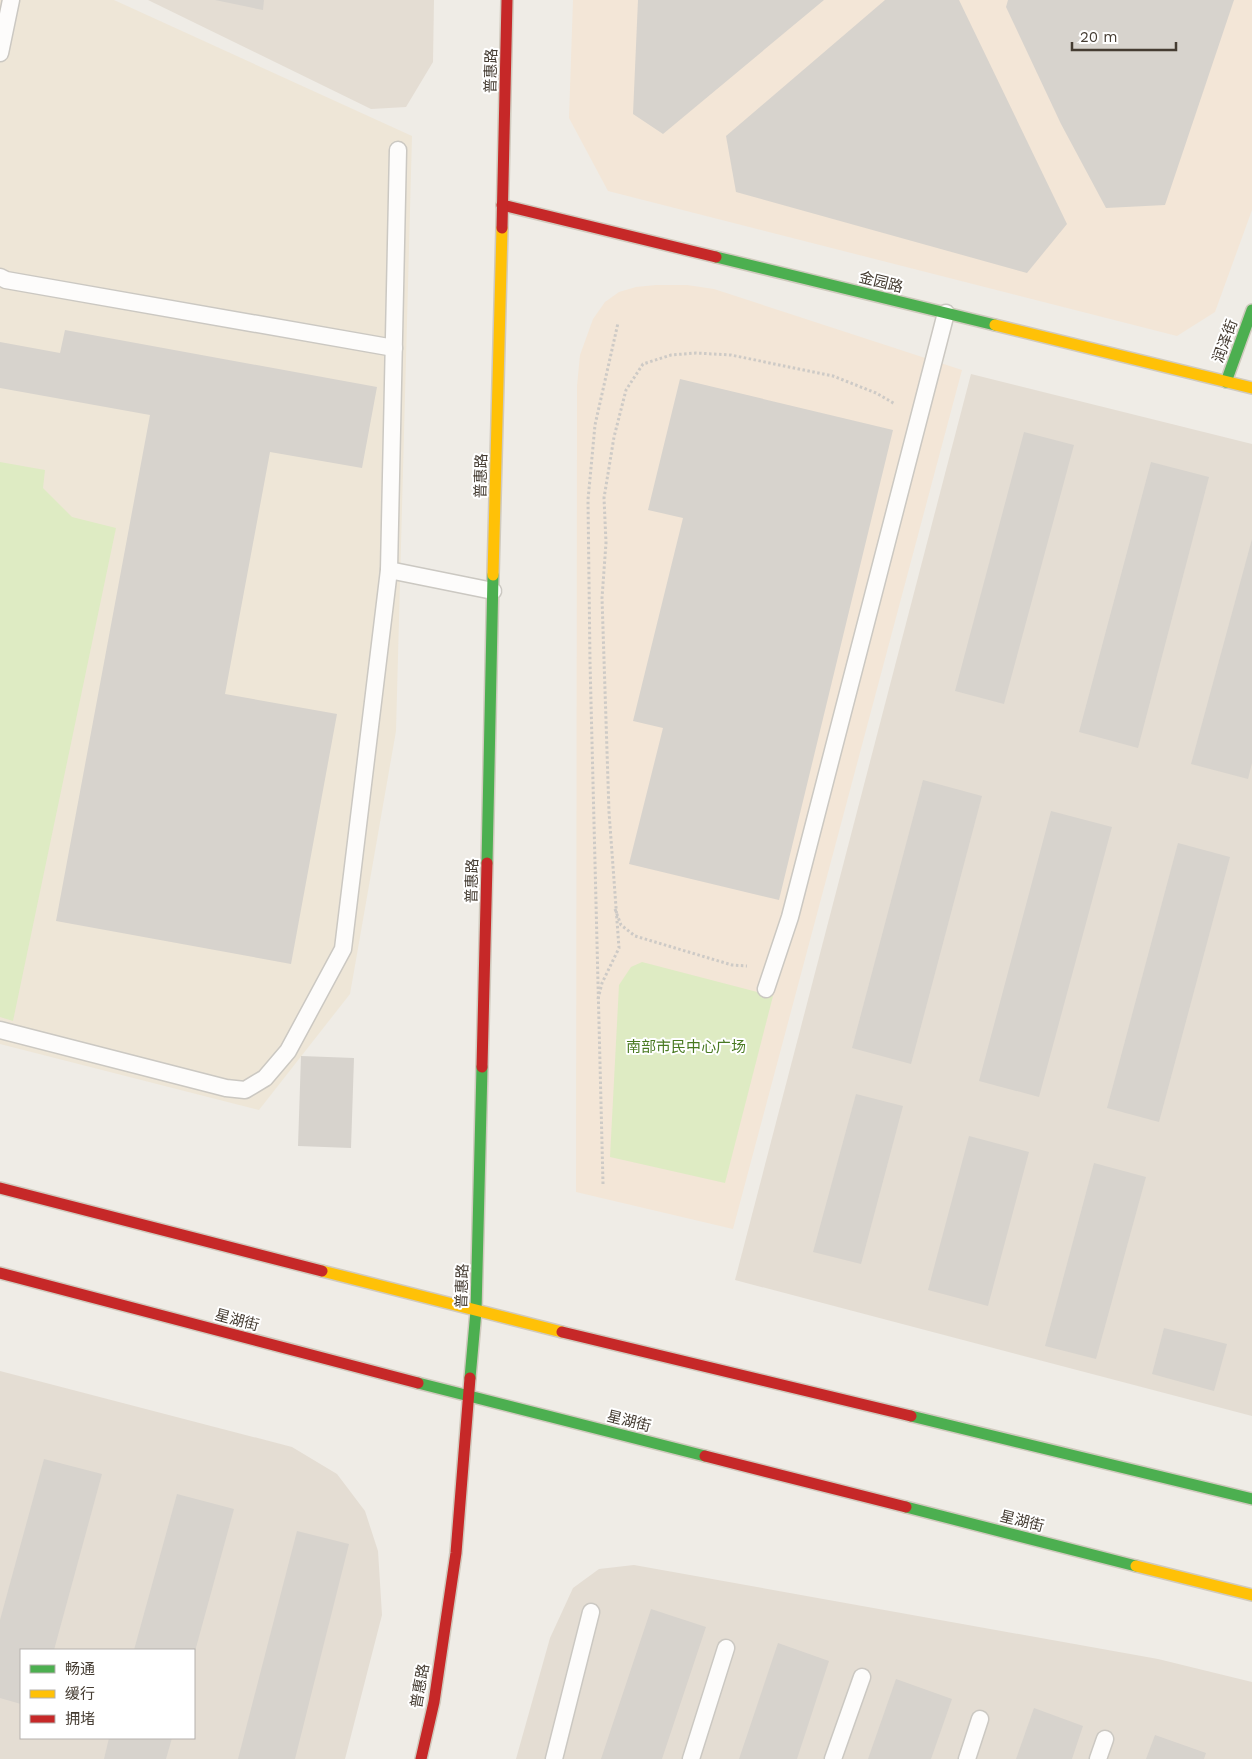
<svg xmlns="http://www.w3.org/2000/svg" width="1252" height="1759" font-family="'Work Sans','Noto Sans SC',sans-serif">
<rect width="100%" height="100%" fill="#efece6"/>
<g fill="#e4ddd3" fill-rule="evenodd">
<polygon points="148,0 434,0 433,62 406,107 371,109"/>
<polygon points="971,374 1252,444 1252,1416 735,1280"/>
<path d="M 0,1371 L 292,1447 L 337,1474 L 365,1511 L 378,1551 L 382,1615 L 345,1759 L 0,1759 ZM 21,1650 L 194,1650 L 194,1738 L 21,1738 Z"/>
<polygon points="634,1565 1158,1659 1252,1682 1252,1759 516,1759 550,1638 573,1588 599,1569"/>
</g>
<g fill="#f3e6d7">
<polygon points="573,0 1252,0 1252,210 1215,312 1177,336 608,191 569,118"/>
<polygon points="656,285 687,285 714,289 962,370 733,1229 576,1192 577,386 580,355 593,319 605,302 619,292 636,287"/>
</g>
<polygon fill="#eee6d7" points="0,0 114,0 412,136 396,731 350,994 259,1110 0,1044"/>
<g fill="#deebc3">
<polygon points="0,462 45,470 43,488 72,517 116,528 13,1021 0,1017"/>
<polygon points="642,962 773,996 725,1183 610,1157 619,985 631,967"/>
</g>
<g fill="#d7d3cd">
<polygon points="215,0 264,0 263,10"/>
<polygon points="638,0 824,0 663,134 633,114"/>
<polygon points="885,0 959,0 1067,224 1027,273 736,192 726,136"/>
<polygon points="1008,0 1234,0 1165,205 1106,208 1061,124 1006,7"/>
<polygon points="65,330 377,387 362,468 270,452 225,694 337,714 291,964 56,921 150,415 0,388 0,342 60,353"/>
<polygon points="680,379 893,430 779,900 629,864 663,728 633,721 683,518 648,510"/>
<polygon points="1024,432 1074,445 1004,704 955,691"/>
<polygon points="1151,462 1209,477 1138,748 1079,732"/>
<polygon points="1252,539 1252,763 1248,779 1191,764"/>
<polygon points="923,780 982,796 911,1064 852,1048"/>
<polygon points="1051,811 1112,827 1039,1097 979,1081"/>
<polygon points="1178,843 1230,857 1159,1122 1107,1108"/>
<polygon points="301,1056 354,1058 351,1148 298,1146"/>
<polygon points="856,1094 903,1106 861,1264 813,1252"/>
<polygon points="969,1136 1029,1152 988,1306 928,1290"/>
<polygon points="1094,1163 1146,1177 1096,1359 1045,1346"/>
<polygon points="1164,1328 1227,1344 1214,1391 1152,1374"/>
<polygon points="44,1459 102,1474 54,1650 21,1650 21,1704 0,1698 0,1620"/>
<polygon points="177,1494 234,1509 194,1655 194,1650 134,1650"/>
<polygon points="297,1531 349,1544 295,1759 238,1759"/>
<polygon points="651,1609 706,1627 662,1759 601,1759"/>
<polygon points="778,1643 829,1661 797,1759 739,1759"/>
<polygon points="896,1679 952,1699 931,1759 868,1759"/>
<polygon points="1034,1708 1083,1726 1072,1759 1016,1759"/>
<polygon points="1155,1735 1206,1753 1204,1759 1146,1759"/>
<polygon points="109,1738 172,1738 166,1759 104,1759"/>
</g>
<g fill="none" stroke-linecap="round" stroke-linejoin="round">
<defs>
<g id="lane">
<polyline points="0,53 11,0"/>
<polyline points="0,277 6,280 394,348"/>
<polyline points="389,570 493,591"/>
<polyline points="766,989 790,917 946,313"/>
<polyline points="0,1030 226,1088 245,1090 265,1078 288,1051 343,949 389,570 398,150"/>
<polyline points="554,1759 591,1612"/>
<polyline points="691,1759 726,1648"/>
<polyline points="833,1759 862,1677"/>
<polyline points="967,1759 980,1719"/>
<polyline points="1098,1759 1105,1739"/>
</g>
<g id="fast">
<polyline points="716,257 995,325"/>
<polyline points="1226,382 1252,310"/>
<polyline points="487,863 493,575"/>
<polyline points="470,1378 476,1311 482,1067"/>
<polyline points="418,1383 705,1456"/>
<polyline points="911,1416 1252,1499"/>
<polyline points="906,1507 1136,1566"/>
</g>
<g id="slow">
<polyline points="995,325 1252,388"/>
<polyline points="493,575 502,228"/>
<polyline points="322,1271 562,1332"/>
<polyline points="1136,1566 1252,1595"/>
</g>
<g id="jam">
<polyline points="502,205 716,257"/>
<polyline points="502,228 507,0"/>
<polyline points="482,1067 487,863"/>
<polyline points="0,1188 322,1271"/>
<polyline points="0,1273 418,1383"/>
<polyline points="562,1332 911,1416"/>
<polyline points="705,1456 906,1507"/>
<polyline points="421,1759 434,1702 456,1553 470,1378"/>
</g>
</defs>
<use href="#lane" stroke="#cbc8c2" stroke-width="19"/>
<use href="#fast" stroke="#d0cabe" stroke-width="14"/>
<use href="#slow" stroke="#d0cabe" stroke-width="14"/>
<use href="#jam" stroke="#d0cabe" stroke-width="14"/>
<g stroke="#cdcac6" stroke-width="3" stroke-dasharray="2.5 2.5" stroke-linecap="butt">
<polyline points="615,909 621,925 635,936 732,965 747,966"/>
<polyline points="598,999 602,983 619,948 609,812 602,598 606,543 604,498 614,437 626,390 643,364 671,355 696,353 731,355 833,376 876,393 895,404"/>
<polyline points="603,1184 590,662 588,500 595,425 618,323"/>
</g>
<use href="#lane" stroke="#fdfcfb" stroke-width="16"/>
<use href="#fast" stroke="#4caf50" stroke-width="11"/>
<use href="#slow" stroke="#ffc107" stroke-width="11"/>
<use href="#jam" stroke="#c62828" stroke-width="11"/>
</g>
<g text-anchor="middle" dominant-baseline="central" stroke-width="4" stroke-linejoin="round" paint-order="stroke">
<g font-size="15" fill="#453c32" stroke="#fff">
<text transform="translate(491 71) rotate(-89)">普惠路</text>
<text transform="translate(881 282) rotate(14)">金园路</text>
<text transform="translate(1225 341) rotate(-70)">润泽街</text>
<text transform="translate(481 476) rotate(-89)">普惠路</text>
<text transform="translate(472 881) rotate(-89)">普惠路</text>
<text transform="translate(462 1286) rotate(-88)">普惠路</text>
<text transform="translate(237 1320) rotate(15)">星湖街</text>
<text transform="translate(629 1421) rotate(14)">星湖街</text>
<text transform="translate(1022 1521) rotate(14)">星湖街</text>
<text transform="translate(420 1686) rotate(-80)">普惠路</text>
</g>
<g font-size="15" fill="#497a22" stroke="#fff">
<text x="686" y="1047">南部市民中心广场</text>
</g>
</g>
<rect x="20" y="1649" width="175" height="90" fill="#ffffff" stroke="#b5b1ad"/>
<rect x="30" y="1665" width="25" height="8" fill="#4caf50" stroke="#b5b1ad"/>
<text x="65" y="1674" font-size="15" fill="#453c32">畅通</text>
<rect x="30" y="1690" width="25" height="8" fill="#ffc107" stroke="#b5b1ad"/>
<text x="65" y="1699" font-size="15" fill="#453c32">缓行</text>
<rect x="30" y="1715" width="25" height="8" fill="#c62828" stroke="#b5b1ad"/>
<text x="65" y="1724" font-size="15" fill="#453c32">拥堵</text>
<path d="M1072 42v8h104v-8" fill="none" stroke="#453c32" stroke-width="2.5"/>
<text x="1080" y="42" font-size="15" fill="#453c32" stroke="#ffffff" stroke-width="4" paint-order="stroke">20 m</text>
</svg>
